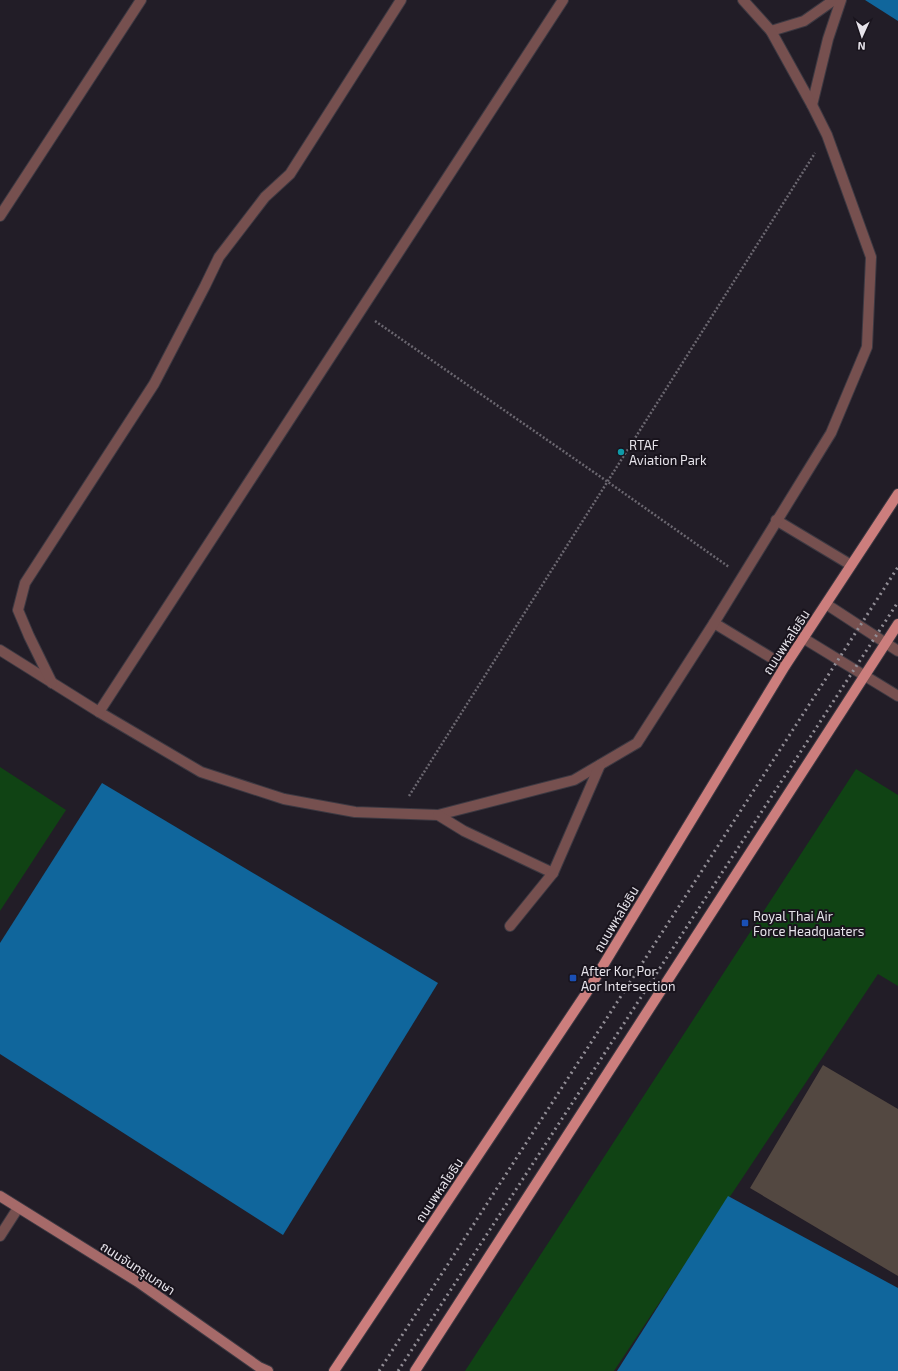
<svg xmlns="http://www.w3.org/2000/svg" width="898" height="1371" font-family="'Exo 2','Noto Sans Thai',sans-serif">
<rect width="100%" height="100%" fill="#221d27"/>
<g fill="#104314">
<polygon points="0,767 66,810 0,911"/>
<polygon points="856,769 898,795 898,986 878,974 614,1371 465,1371"/>
</g>
<g fill="#10669c">
<polygon points="865,0 898,0 898,21"/>
<polygon points="102,783 438,983 283,1235 0,1054 0,943"/>
<polygon points="728,1196 898,1288 898,1371 617,1371"/>
</g>
<polygon fill="#534841" points="823,1065 898,1109 898,1276 750,1188"/>
<g fill="none" stroke-linecap="round" stroke-linejoin="round">
<defs>
<g id="service">
<polyline points="771,31 804,21 834,0"/>
<polyline points="812,105 828,39 841,0"/>
<polyline points="0,216 141,0"/>
<polyline points="776,520 851,565"/>
<polyline points="826,604 898,651"/>
<polyline points="714,623 785,666"/>
<polyline points="803,638 898,696"/>
<polyline points="0,650 99,712 201,772 284,799 355,812 438,815 574,780 637,743 714,623 831,433 867,347 871,257 827,135 812,105 771,31 743,0"/>
<polyline points="52,683 29,636 18,610 25,583 154,384 205,286 219,257 265,197 290,174 401,0"/>
<polyline points="99,712 563,0"/>
<polyline points="438,815 464,831 553,873"/>
<polyline points="510,926 553,873 600,765"/>
<polyline points="0,1236 18,1208"/>
</g>
<polyline id="secondary" points="0,1196 138,1282 259,1367 268,1371"/>
<g id="primary">
<polyline points="334,1371 587,992 785,666 898,494"/>
<polyline points="415,1371 898,624"/>
</g>
</defs>
<use href="#service" stroke="#3d3942" stroke-width="12"/>
<use href="#secondary" stroke="#3d3942" stroke-width="12"/>
<use href="#primary" stroke="#3d3942" stroke-width="12"/>
<g stroke="#6b6770" stroke-width="2.5" stroke-dasharray="2 2" stroke-linecap="butt">
<polyline points="375,321 608,482 729,567"/>
<polyline points="409,796 815,153"/>
</g>
<use href="#service" stroke="#76504f" stroke-width="10"/>
<use href="#secondary" stroke="#a66a69" stroke-width="10"/>
<use href="#primary" stroke="#cc7e7d" stroke-width="10"/>
<g stroke="#928e96" stroke-width="3" stroke-dasharray="2 4" stroke-linecap="butt">
<polyline points="379,1371 898,567"/>
<polyline points="398,1371 898,602"/>
</g>
</g>
<circle fill="#0f9aa8" stroke="#19141d" stroke-width="1.5" cx="621" cy="452" r="4"/>
<g fill="#1a4fb4" stroke="#19141d" stroke-width="1.5">
<rect x="741" y="919" width="8" height="8" rx="2"/>
<rect x="569" y="974" width="8" height="8" rx="2"/>
</g>
<g text-anchor="middle" dominant-baseline="central" stroke-width="4" stroke-linejoin="round" paint-order="stroke">
<g font-size="13" fill="#e6e3ea" stroke="#19141d" text-anchor="start">
<text x="629" y="445">RTAF<tspan x="629" dy="15">Aviation Park</tspan></text>
<text x="753" y="916">Royal Thai Air<tspan x="753" dy="15">Force Headquaters</tspan></text>
<text x="581" y="971">After Kor Por<tspan x="581" dy="15">Aor Intersection</tspan></text>
</g>
<g font-size="13" fill="#e6e3ea" stroke="#19141d">
<text transform="translate(786 642) rotate(-57)">ถนนพหลโยธิน</text>
<text transform="translate(616 919) rotate(-59)">ถนนพหลโยธิน</text>
<text transform="translate(439 1190) rotate(-56)">ถนนพหลโยธิน</text>
<text transform="translate(138 1268) rotate(33)">ถนนจันทรุเบกษา</text>
</g>
</g>
<g transform="translate(862 36) rotate(183)" stroke="#19141d" stroke-width="3" paint-order="stroke">
<path d="M0-3L7 15L0 10L-7 15Z" fill="#e6e3ea"/>
<text y="-6" font-size="11" font-weight="bold" text-anchor="middle" fill="#e6e3ea">N</text>
</g>
</svg>
